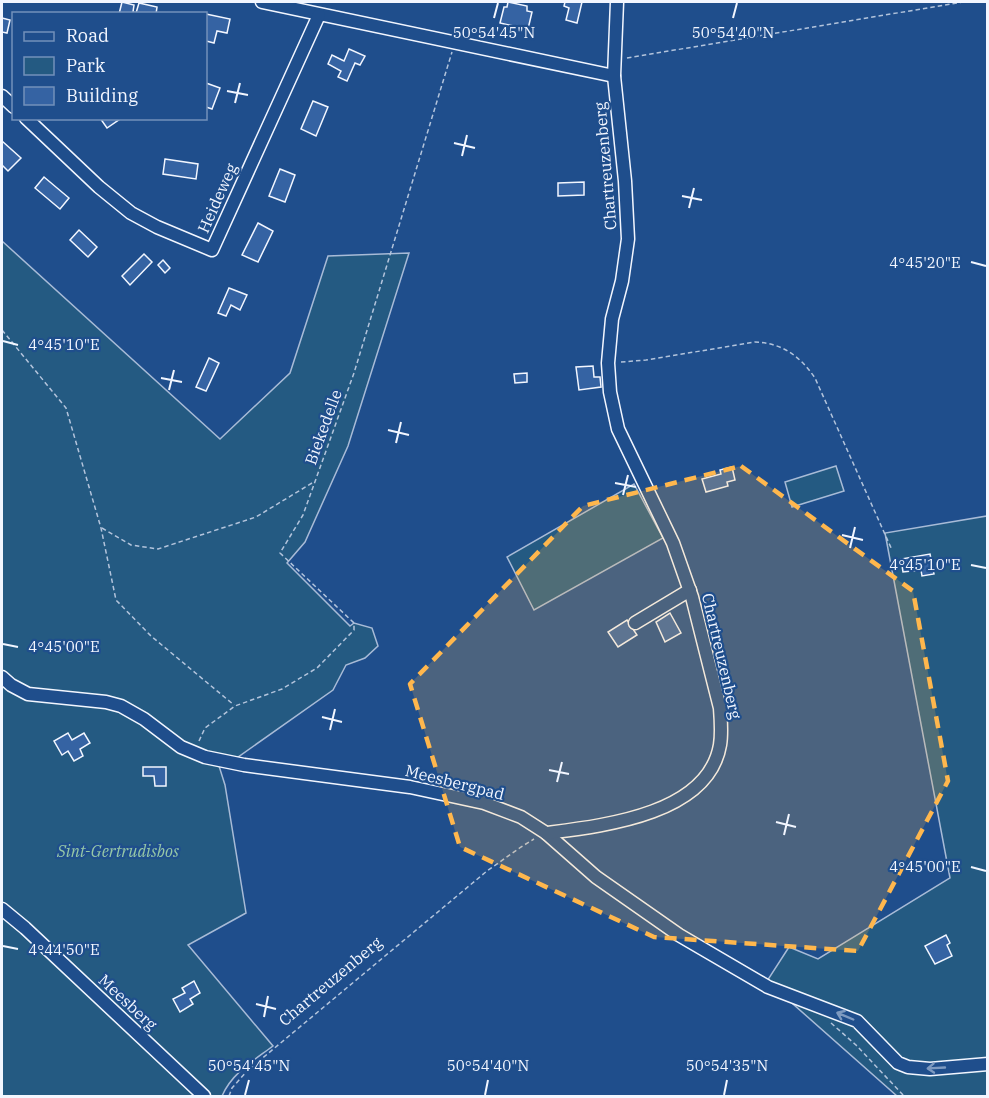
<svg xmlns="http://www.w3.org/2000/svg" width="989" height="1098" font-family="'IBM Plex Serif',serif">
<rect width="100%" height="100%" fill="#1f4e8c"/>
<g fill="#245a82" stroke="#a8bbd7" stroke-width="1.5">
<path d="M 2,241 L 220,439 L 290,373 L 328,256 L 409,253 L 348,446 L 305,542 L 287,563 L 350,626 L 354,623 L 372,628 L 378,646 L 365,658 L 346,665 L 333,690 L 238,757 L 219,766 L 225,785 L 246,913 L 188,945 L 273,1046 C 253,1061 232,1073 222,1096 L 2,1096 Z"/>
<polygon points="836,466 844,491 792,507 785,482"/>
<polygon points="634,484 663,538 534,610 507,557"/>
<polygon points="987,516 987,1096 897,1096 767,981 789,947 818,959 950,878 885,533"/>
</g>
<g fill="#3563a3" stroke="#f2f6ff" stroke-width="1.5">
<polygon points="122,2 134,5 133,12 136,13 139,3 157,7 156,14 119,14"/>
<polygon points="508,2 527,6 527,11 532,12 528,29 500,23 504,7 507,7"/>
<polygon points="565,2 582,2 577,23 566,20 569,8 564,6"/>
<polygon points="206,14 230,19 227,33 217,31 214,43 206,41"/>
<polygon points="2,18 10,20 7,33 2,32"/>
<polygon points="349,49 365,56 360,65 355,63 347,81 338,77 341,71 328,64 332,55 344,61"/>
<polygon points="206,83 220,88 212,109 206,107"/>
<polygon points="313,101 328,107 316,136 301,129"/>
<polygon points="100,118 120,118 120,119 107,128"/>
<polygon points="2,141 21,158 8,171 2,165"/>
<polygon points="165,159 198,164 196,179 163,174"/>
<polygon points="280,169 295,175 285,202 269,196"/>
<polygon points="44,177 69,198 60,209 35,188"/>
<polygon points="584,182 584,195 558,196 558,183"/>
<polygon points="258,223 273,231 258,262 242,255"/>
<polygon points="79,230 97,247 88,257 70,240"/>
<polygon points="144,254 152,262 130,285 122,276"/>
<polygon points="163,260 170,268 165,273 158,265"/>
<polygon points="229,288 247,295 240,310 231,305 226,316 218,313"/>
<polygon points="209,358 219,363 206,391 196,387"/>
<polygon points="593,366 594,377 600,377 601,387 579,390 576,367"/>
<polygon points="527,373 527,382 515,383 514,374"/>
<polygon points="732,467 735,480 727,482 728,486 706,492 702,479 721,474 720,470"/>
<polygon points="930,554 934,574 922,576 921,570 903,572 901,559"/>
<polygon points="670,613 681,633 665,642 656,622"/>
<polygon points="627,620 637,635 618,647 608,632"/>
<polygon points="68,733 72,740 84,733 90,743 80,749 83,756 74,761 68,751 62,755 54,741"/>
<polygon points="143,767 166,767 166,786 155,786 154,776 143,776"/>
<polygon points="946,935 950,943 947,945 952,956 935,964 925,946"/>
<polygon points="194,981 200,993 190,999 193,1004 180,1012 173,999 185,993 182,988"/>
</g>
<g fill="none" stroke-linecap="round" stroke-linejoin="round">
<defs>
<g id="minor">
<polyline points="262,2 614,76"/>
<polyline points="2,96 14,107"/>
<polyline points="26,118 99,187 131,213 157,227 212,250 319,15"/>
<polyline points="635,623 690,590"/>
<polyline points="2,677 11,685 28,694 106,702 121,706 144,719 181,747 205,757 244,765 410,787 484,803 521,817 546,833 596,877 679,935 768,987 857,1021 898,1063 908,1067 930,1069 988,1064"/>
<path d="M 546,833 C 602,826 708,815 720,745 C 722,733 721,721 720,708 L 692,597 L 673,543 L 618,429 L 610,392 L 608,363 L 612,319 L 622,281 L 628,239 L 625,181 L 614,76 L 617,2"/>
<polyline points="2,909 25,928 204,1096"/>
</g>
</defs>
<use href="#minor" stroke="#f2f6ff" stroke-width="15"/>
<g stroke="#b3c4dc" stroke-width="1.5" stroke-dasharray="4.5 3" stroke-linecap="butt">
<polyline points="627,58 963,2"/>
<polyline points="2,330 66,408 101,528 116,600 151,636 234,705"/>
<path d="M 621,362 L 646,360 L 755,342 C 782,343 800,356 815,378 L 892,550"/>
<polyline points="102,528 131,545 158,549 256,517 312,483"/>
<polyline points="199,741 205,728 235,706 282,689 317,668 354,630 354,623 280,553 303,515 354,373 452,52"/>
<polyline points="831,1023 856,1045 904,1096"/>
<polyline points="229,1096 232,1088 247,1071 487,871 521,847 534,839"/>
</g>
<use href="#minor" stroke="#1f4e8c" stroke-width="12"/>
</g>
<defs><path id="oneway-shaft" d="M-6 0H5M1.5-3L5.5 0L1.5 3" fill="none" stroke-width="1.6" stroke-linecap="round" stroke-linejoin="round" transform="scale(1.5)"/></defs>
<g stroke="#7e9ac0">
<use href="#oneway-shaft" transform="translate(845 1016) rotate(-157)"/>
<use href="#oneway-shaft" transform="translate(936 1068) rotate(177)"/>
</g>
<path fill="#ffb74d" fill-opacity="0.2" stroke="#ffb74d" stroke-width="4.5" stroke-dasharray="12 8" stroke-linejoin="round" d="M 741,466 L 913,591 L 948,781 L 858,951 L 654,937 L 460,847 L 410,684 L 583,506 Z"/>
<path fill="none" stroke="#f2f6ff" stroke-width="2" d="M 494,18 L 498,3M 733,18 L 737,3M 227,91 L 248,95M 235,103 L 240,83M 454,143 L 475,148M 462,156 L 467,135M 682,196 L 702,200M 689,208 L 694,188M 971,262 L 986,266M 3,341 L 18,345M 161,378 L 182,382M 169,390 L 174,370M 388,430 L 409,435M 396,443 L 401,422M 615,483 L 636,487M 623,495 L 628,475M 842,535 L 863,540M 850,548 L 855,527M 971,565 L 986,568M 3,644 L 18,647M 322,717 L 342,722M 330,730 L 335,709M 549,770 L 569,774M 557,782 L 562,762M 776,822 L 796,827M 784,835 L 789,814M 971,867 L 986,871M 3,946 L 18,949M 256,1004 L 276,1009M 264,1017 L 268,996M 245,1095 L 249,1080M 485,1095 L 488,1080M 724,1095 L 727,1080"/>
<g text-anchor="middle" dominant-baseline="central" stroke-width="4.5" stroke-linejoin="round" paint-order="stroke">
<g font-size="16" fill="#f2f6ff" stroke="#1f4e8c">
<text transform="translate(605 166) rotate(-95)">Chartreuzenberg</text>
<text transform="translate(217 198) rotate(-66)">Heideweg</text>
<text transform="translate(323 427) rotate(-70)">Biekedelle</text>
<text transform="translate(722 656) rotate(77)">Chartreuzenberg</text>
<text transform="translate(455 782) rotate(14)">Meesbergpad</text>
<text transform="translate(330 981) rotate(-40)">Chartreuzenberg</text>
<text transform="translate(128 1002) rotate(43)">Meesberg</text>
</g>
<g font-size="16" font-style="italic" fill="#97c8a6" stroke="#1f4e8c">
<text x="118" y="851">Sint-Gertrudisbos</text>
</g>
</g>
<g font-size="15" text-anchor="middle" fill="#f2f6ff" stroke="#1f4e8c" stroke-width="4.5" stroke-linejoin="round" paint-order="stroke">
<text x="494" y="38">50°54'45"N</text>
<text x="733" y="38">50°54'40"N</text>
<text x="925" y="268">4°45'20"E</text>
<text x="64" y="350">4°45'10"E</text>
<text x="925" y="570">4°45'10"E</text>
<text x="64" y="652">4°45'00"E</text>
<text x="925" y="872">4°45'00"E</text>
<text x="64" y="955">4°44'50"E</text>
<text x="249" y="1071">50°54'45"N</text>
<text x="488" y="1071">50°54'40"N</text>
<text x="727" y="1071">50°54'35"N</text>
</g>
<rect width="989" height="1098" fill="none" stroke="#f2f6ff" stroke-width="6"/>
<rect x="12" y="12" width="195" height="108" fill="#1f4e8c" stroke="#7391ba" stroke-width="1.5"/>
<rect x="24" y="32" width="30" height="9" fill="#1f4e8c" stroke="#7391ba" stroke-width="1.5"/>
<text x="66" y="42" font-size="18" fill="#f2f6ff">Road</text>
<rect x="24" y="57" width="30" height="18" fill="#245a82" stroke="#7391ba" stroke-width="1.5"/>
<text x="66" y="72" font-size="18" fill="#f2f6ff">Park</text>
<rect x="24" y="87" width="30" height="18" fill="#3563a3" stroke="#7391ba" stroke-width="1.5"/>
<text x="66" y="102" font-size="18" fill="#f2f6ff">Building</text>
</svg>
